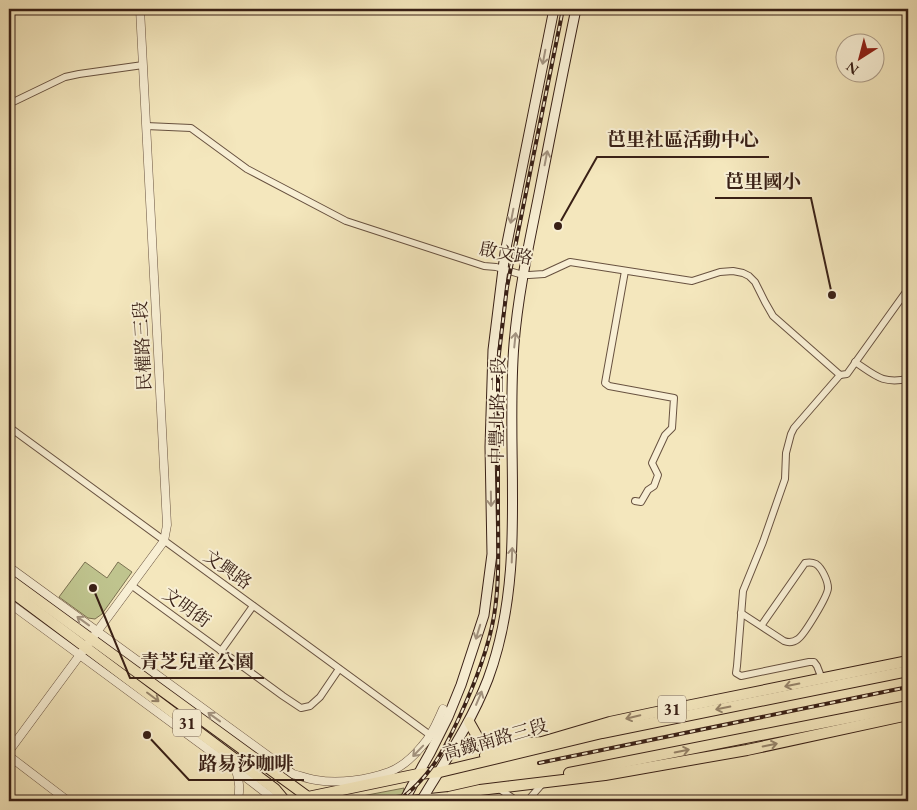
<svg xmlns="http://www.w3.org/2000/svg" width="917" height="810" font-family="'EB Garamond','Noto Serif TC',serif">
<rect width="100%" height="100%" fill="#f4e7bd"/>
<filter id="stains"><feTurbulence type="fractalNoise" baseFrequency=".004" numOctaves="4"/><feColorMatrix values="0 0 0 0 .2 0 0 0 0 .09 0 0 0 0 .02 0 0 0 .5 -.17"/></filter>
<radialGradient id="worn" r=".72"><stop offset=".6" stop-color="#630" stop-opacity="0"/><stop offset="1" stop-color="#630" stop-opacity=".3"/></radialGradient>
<g fill="#bfc48e" stroke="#7c7252">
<polygon points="85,562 107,578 118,562 132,572 102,614 95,619 88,618 59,597"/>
<polygon points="404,788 403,794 369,801 336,801"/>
</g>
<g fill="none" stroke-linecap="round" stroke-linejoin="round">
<defs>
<g id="minor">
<polyline points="9,104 65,77 79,74 143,65"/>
<polyline points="146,126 191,128 247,169 346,221 484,266 496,267 523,275 529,275 544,274 570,262 692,281 720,272 733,271 743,273 749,276 755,282 765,302 773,316 840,375"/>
<polyline points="625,271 605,383 609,386 674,398 672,428 665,435 652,463 658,475 654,486 648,490 641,502 635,501"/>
<path d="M 855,362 C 876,376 882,384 908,379"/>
<polyline points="840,375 847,374 908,289"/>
<polyline points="9,427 430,735"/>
<polyline points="131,585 283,696 301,708 310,706 320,697 339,669"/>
<path d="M 741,613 L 784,641 C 789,643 794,642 798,639 C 804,635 828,596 828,588 C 828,581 822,568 816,564 C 812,562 809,562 805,563 L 761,626"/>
<polyline points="221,651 253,606"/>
<polyline points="822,679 817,666 814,662 809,662 741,676 736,673 737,666 743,591 763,542 785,479 786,453 791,434 794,428 840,375"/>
<polyline points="498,788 517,801"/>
<polyline points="531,801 530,798 543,783"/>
</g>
<g id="tertiary">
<path d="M 9,567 L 293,774 C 301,776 308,779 316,780 C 339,784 367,780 389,772 C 402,767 413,757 422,746 C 432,736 437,722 443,709"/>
<polyline points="9,603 236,770 270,796 275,801"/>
<polyline points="9,751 164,541 167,525 140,9"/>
<polyline points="9,756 68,801"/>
<path d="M 236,770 C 239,782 241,790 237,801"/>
<polyline points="287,801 308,797"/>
</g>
<g id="secondary">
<polyline points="404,801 422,767 430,753 448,717 461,685 484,615 492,554 490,447 493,350 505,253 554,9"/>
<path d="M 421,801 C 445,761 471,723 488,679 C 528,571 505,456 514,344 C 518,294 529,244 539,194 C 551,132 563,71 576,9"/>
</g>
<g id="primary">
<polyline points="9,579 308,797 418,774 440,772 602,733 908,671"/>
<polyline points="9,590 275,789 285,801"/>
<polyline points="469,722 478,738 489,747 502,747"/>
<polyline points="485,755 525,743 542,742 610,722 652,713 908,661"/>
<polyline points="569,773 908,706"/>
<polyline points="411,801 449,797 480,790 605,775 747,750 908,715"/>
</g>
</defs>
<use href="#minor" stroke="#685240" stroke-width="8"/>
<use href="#tertiary" stroke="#685240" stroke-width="9"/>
<use href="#secondary" stroke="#392016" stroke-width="11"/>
<use href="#primary" stroke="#392016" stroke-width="12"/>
<use href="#minor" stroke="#f8efd4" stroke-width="6"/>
<use href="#tertiary" stroke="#f8efd4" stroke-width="8"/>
<use href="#secondary" stroke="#f8efd4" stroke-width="9"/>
<use href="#primary" stroke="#f4e7bd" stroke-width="10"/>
<defs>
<g id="rail">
<polyline points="539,763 908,687"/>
<path d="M 398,801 C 429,778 442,754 458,720 C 473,688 488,651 494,616 C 500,580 498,543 498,506 C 498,458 498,410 498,362 L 507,287 L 563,9"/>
</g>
</defs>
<use href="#rail" stroke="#392016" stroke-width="4"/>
<use href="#rail" stroke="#f8efd4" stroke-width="2" stroke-dasharray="5.5" stroke-linecap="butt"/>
</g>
<defs><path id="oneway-shaft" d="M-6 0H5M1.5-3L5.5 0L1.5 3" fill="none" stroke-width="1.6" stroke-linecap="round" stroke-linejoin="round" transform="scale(1.25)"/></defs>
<g stroke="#a2927e">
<use href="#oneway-shaft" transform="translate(544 57) rotate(101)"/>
<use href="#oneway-shaft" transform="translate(546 158) rotate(-79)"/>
<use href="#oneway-shaft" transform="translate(512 216) rotate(101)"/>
<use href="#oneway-shaft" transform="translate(515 340) rotate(-84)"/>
<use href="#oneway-shaft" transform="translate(491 499) rotate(89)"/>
<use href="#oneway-shaft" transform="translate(512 555) rotate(-88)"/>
<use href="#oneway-shaft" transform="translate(83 621) rotate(-144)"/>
<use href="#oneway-shaft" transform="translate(478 632) rotate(107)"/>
<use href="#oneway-shaft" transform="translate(479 698) rotate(-67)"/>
<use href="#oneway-shaft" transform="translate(214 717) rotate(-144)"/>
<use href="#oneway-shaft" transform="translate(418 751) rotate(134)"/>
</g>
<g stroke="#96846a">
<use href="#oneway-shaft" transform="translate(792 685) rotate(169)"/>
<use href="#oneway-shaft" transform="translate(153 697) rotate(37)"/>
<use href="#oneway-shaft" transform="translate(723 708) rotate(169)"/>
<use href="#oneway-shaft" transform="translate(633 717) rotate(167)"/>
<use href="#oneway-shaft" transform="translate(770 745) rotate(-12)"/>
<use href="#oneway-shaft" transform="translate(682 751) rotate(-11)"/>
</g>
<g text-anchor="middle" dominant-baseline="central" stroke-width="4" stroke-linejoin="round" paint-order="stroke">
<g fill="#f8efd4" stroke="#725e4f" stroke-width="1">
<rect x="658" y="695.5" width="28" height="27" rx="4"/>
<rect x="173" y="709.5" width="28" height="27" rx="4"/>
</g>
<g font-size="16" font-weight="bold" fill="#392016">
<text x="672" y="709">31</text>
<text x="187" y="723">31</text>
</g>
<g font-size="18" fill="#392016" stroke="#f8efd4">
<text transform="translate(506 253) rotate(11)">啟文路</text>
<text transform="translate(142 346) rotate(-93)">民權路三段</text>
<text transform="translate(497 411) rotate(-89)">中豐北路二段</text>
<text transform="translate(228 569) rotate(36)">文興路</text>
<text transform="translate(187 607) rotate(36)">文明街</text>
<text transform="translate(495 739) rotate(-16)">高鐵南路三段</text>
</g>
</g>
<path fill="none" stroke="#392016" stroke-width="2" d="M558 226L597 157H769M832 295L811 198H715M93 588L130 678H264M147 735L189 780H304"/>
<g fill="#392016" stroke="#f8efd4" stroke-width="2">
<circle cx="558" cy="226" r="5"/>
<circle cx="832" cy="295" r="5"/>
<circle cx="93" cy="588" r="5"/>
<circle cx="147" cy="735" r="5"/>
</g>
<g font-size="19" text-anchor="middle" font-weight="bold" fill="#392016" stroke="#f8efd4" stroke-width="4" stroke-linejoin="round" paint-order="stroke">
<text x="683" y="146">芭里社區活動中心</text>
<text x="763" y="188">芭里國小</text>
<text x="197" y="668">青芝兒童公園</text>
<text x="246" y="770">路易莎咖啡</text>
</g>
<rect width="917" height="810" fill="none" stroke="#f4e7bd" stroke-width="30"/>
<rect x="10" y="10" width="897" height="790" fill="none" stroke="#392016" stroke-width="2.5"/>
<rect x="15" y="15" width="887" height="780" fill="none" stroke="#392016"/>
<g transform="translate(860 58) rotate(216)"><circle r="24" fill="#f8efd4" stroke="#ac9c88"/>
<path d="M0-4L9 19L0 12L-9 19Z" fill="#8f2418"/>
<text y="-8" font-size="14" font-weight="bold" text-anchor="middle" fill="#392016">N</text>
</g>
<rect width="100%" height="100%" filter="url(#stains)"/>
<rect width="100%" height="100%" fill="url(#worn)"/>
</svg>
